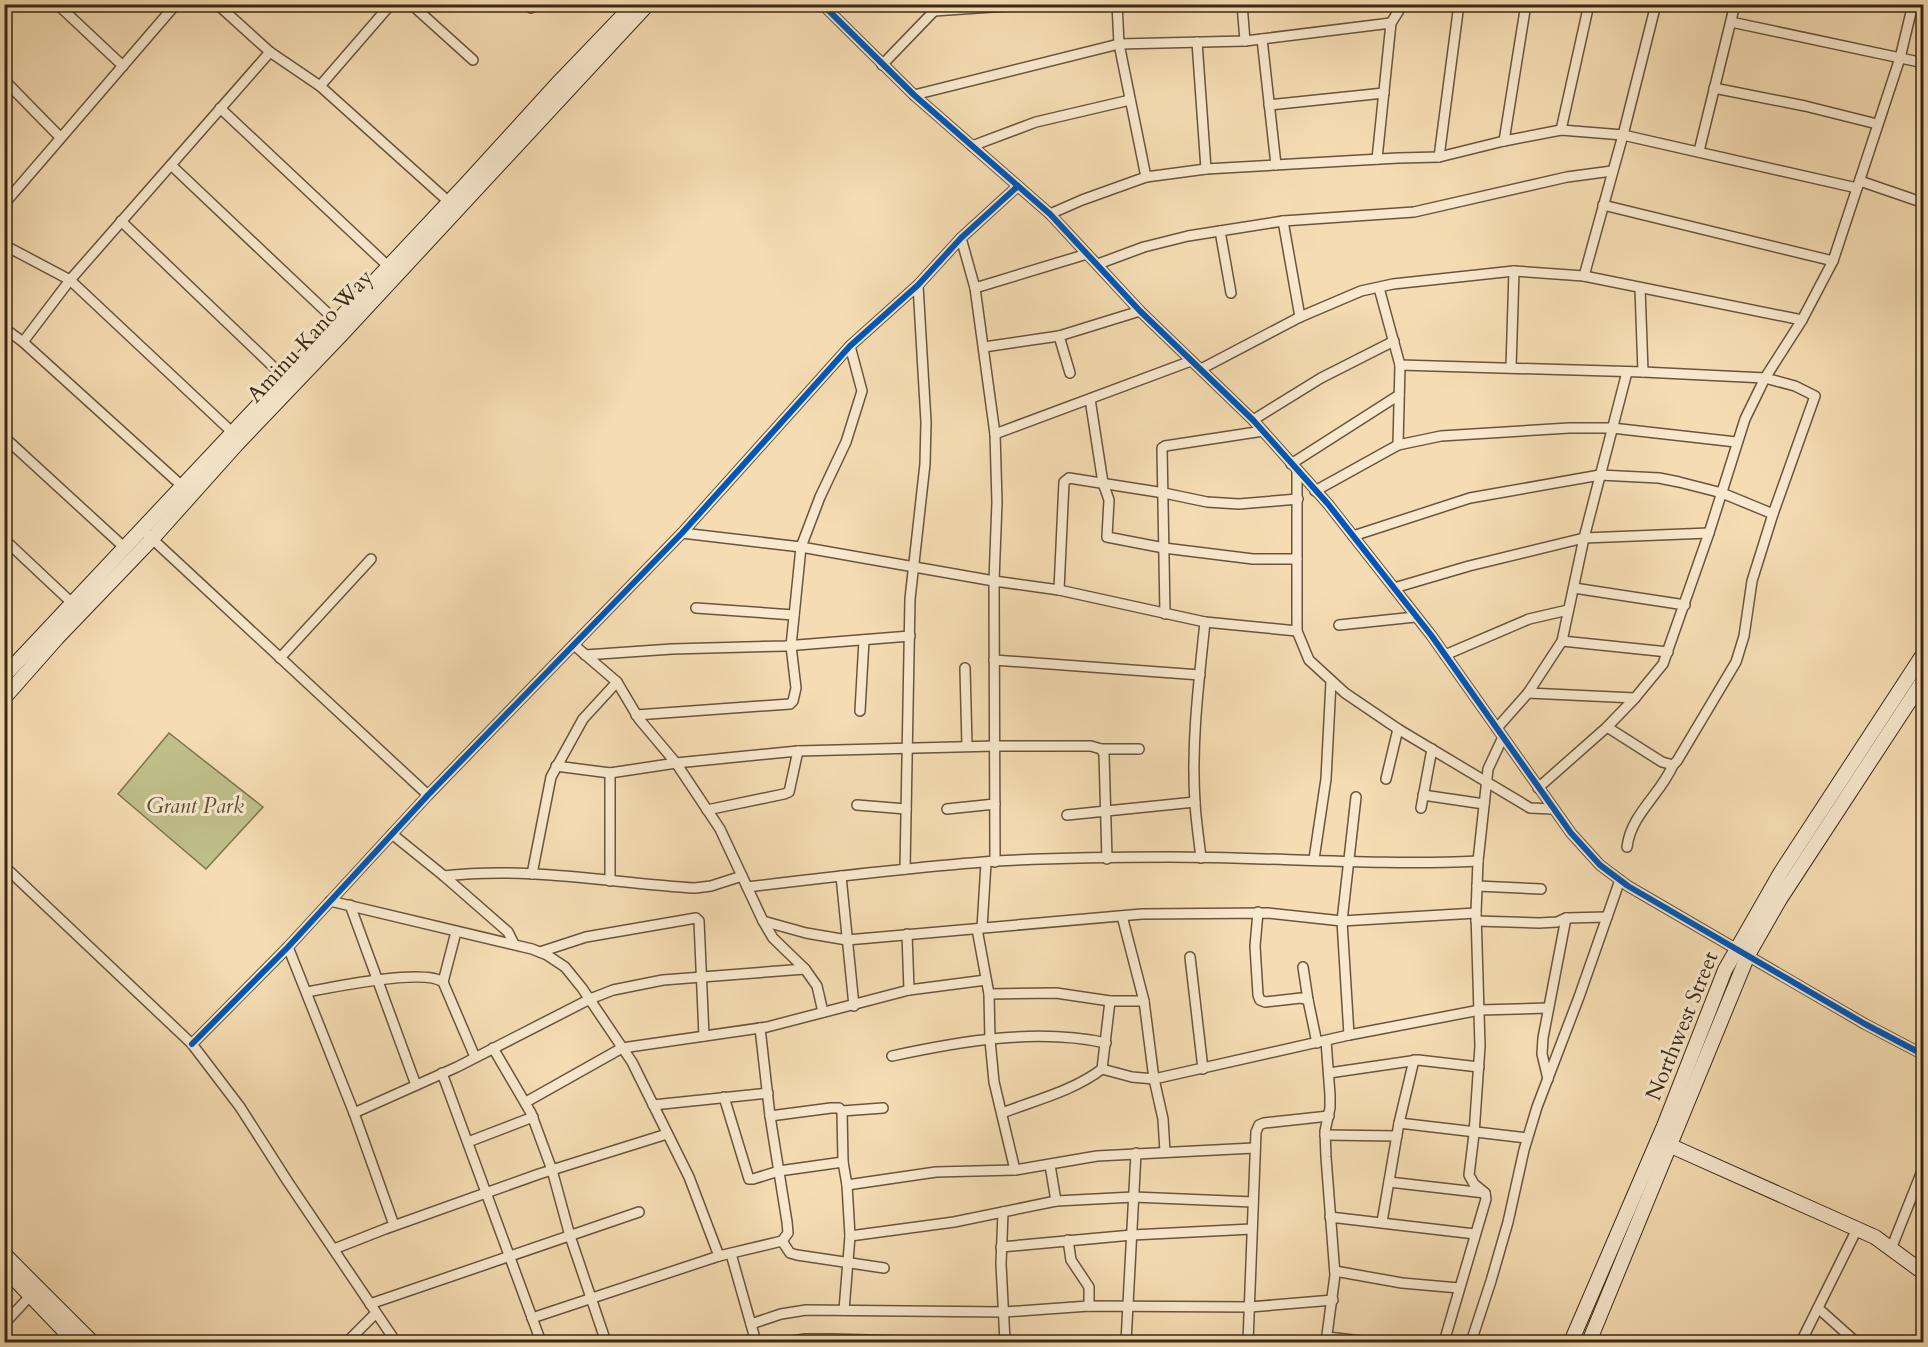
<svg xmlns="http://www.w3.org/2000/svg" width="1928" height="1347" font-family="Cardo,serif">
<rect width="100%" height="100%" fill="#f5dcb2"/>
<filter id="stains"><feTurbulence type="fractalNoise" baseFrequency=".00333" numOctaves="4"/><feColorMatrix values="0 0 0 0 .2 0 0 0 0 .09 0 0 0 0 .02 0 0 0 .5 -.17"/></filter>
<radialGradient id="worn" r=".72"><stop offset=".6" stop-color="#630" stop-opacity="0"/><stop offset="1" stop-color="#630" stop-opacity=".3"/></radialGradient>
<polygon fill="#bfbf8a" stroke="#7c7450" stroke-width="1.5" points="169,733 263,807 206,869 118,794"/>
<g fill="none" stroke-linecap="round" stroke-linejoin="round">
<defs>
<g id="street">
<polyline points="57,4 123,66"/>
<polyline points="217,4 270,52 320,86 449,202"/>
<polyline points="411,4 473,60"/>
<polyline points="527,4 531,8"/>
<polyline points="822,4 914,95 1050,214 1140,311 1253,420 1328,504 1431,635 1571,833 1600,865 1628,886 1865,1024 1924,1055"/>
<polyline points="1117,4 1119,44 1146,177"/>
<polyline points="1242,4 1245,41"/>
<polyline points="934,11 1037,4"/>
<polyline points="1731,22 1924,63"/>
<polyline points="1262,39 1276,165"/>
<polyline points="1197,42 1206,169"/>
<polyline points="882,65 937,8"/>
<polyline points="4,80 60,137"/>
<polyline points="320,86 391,4"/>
<polyline points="1714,88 1805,106 1877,124"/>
<polyline points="914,95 1119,44 1245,41 1391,23"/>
<polyline points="1269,105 1384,93"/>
<polyline points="220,108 389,267"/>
<polyline points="1561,130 1589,4"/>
<polyline points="1504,141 1526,4"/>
<polyline points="972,146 1036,122 1130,100"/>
<polyline points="1699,151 1735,4"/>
<polyline points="1439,157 1459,4"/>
<polyline points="1377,159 1391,23 1403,4"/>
<polyline points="171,165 337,322"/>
<polyline points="1860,181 1924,203"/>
<polyline points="4,204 176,4"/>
<polyline points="1603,205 1833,261"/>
<polyline points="1050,214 1082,200 1146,177 1206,169 1398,158 1439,157 1504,141 1561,130 1623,135 1857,188"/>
<polyline points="121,221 285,378"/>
<polyline points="1283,221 1300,317"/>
<polyline points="1220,231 1231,293"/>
<polyline points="961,238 975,288 995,434 997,502 994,581 995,862"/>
<polyline points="4,245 70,280 233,433"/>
<polyline points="1098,264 1144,247 1188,236 1283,221 1414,212 1567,177 1612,171"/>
<polyline points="1584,276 1623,135 1656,4"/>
<polyline points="975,288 1087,254"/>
<polyline points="1379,288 1400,365 1398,445"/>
<polyline points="1640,288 1643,372"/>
<polyline points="4,328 23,342 182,486"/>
<polyline points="1059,336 1070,373"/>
<polyline points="23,342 70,280 270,52"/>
<polyline points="984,347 1059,336 1140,311"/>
<polyline points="1400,365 1643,372 1765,378 1795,386 1815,396 1773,514 1752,581 1744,636 1736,662 1677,761 1673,765 1662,762 1607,727"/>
<polyline points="1511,368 1514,271"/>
<polyline points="1201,369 1300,317 1361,291 1393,284 1514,271 1584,276 1802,320"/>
<polyline points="1090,399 1103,483 1109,500 1107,537 1164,548 1253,559 1297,559"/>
<polyline points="1253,420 1321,378 1394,341"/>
<polyline points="995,434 1191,361"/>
<polyline points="4,437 125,548"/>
<polyline points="1291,464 1399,395"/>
<polyline points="1297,472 1297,631 1309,660 1345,693 1398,729 1530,808 1553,809"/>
<polyline points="1315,491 1398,445 1441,436 1569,428 1612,428 1736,442"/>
<polyline points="682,533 801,547 994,581 1059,590 1205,622 1297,631"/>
<polyline points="148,535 428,795"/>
<polyline points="1353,536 1470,498 1600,475 1659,478 1679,482 1722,493 1773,514"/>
<polyline points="4,539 73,604"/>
<polyline points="1394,588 1469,566 1584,538 1709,533"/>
<polyline points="1574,588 1685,605"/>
<polyline points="1059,590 1064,482 1069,478 1164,493 1207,502 1239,504 1298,499"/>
<polyline points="696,608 794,615"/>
<polyline points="1165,614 1162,448 1165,446 1263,431"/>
<polyline points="1339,625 1415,617"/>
<polyline points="1562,641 1668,652"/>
<polyline points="574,645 617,682 639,719 676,763 720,829 763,921 773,938 805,969 817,986 823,1012"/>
<polyline points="585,655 672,649 785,646 910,636"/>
<polyline points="1445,655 1529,619 1568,610"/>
<polyline points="280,658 371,559"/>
<polyline points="994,660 1200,675"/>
<polyline points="965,668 967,746"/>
<polyline points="1528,693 1635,698"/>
<polyline points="860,711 864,640"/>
<polyline points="636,715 790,704 793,701 796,688 791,646 801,547 820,497 846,442 862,391 850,346"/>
<polyline points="1497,728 1528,693 1562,641 1584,538 1627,372"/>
<polyline points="1101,749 1139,749"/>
<polyline points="556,766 610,773 676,763 798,751 995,746 1091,746 1101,749 1104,754 1107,859"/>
<polyline points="610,773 610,881"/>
<polyline points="1386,779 1398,729"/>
<polyline points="1538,788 1607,727 1635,698 1663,664 1709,533 1745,419 1765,378 1802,320 1833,261 1900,58 1913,4"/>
<polyline points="1423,795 1484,804"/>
<polyline points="857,805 906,809"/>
<polyline points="1421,808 1432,749"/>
<polyline points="947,809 995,804"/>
<polyline points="707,810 784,794 789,792 798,751"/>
<polyline points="1067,815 1195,802"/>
<polyline points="392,834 444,876 508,932 514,944"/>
<path d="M 1627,847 C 1631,814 1661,794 1673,765"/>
<path d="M 1201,858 C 1199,840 1196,821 1195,803 C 1191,743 1199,681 1205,622"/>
<polyline points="1314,859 1326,779 1331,682"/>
<polyline points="4,866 192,1044 240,1107 288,1182 396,1342"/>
<polyline points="905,869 910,599 925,464 926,422 918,285"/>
<polyline points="532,874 551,777 583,719 617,682"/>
<path d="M 444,876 C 527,866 612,883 695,888 L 711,886 L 742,876"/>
<polyline points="841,876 854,1006"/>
<polyline points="1477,886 1541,889"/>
<path d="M 747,887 C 830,877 913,867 996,861 C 1053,858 1112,857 1169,857 C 1272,857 1375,866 1478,861"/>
<polyline points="330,901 532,949 547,955 565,967 582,988 632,1062 689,1177 719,1256"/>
<polyline points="350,905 416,1085"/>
<polyline points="1258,912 1255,946 1258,995 1260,1000 1265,1002 1301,998 1308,1000 1317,1043"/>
<polyline points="1122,916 1144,1001 1154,1079 1349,1035 1480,1010 1548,1008"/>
<polyline points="763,921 806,933 847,940 1142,914 1268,913 1342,921 1476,913"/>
<polyline points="1476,921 1539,923 1557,922 1566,918 1607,917"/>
<polyline points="982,928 986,863"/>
<polyline points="977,929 989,994 990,1040 994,1082 1015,1170"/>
<polyline points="288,947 354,1113 394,1225"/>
<polyline points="540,952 586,937 696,918 699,921 704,1036"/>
<polyline points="1190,957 1203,1069"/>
<polyline points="1303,967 1308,1000"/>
<polyline points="443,982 456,932"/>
<polyline points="909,990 986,980"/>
<path d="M 307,992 C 333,987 424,968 443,982 L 475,1057"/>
<polyline points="989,994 1056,993 1110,1001 1144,1001"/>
<polyline points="1349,1035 1342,921 1356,797"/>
<polyline points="1326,1041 1330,1095 1330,1108 1325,1131 1326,1157 1335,1275 1326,1342"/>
<polyline points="192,1044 288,947 428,795 682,533 850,346 918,285 961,238 1018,186"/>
<polyline points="493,1048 531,1113 552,1170 570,1236 606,1342"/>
<path d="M 892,1056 C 961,1041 1037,1028 1106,1043"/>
<polyline points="1102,1069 1132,1077 1154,1079 1163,1119 1165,1152"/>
<polyline points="442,1073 541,1342"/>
<polyline points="1329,1073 1418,1060 1479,1067"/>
<polyline points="1548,1079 1542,1054 1543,1038 1566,918"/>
<polyline points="724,1097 749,1179 753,1179 779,1171 843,1162"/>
<polyline points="526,1102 622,1048 767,1027 909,990 907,934"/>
<polyline points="653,1105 768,1093"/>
<polyline points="842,1111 883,1108"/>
<polyline points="354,1113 457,1067 590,999 613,990 663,980 805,969"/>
<path d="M 1002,1113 C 1036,1100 1073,1091 1102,1069 L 1110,1001"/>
<polyline points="770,1116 831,1108 839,1108 842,1111 843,1162 847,1185 850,1236 844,1310"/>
<polyline points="1399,1123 1527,1138"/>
<polyline points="1325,1135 1397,1136"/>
<polyline points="468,1142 533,1117"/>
<polyline points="1050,1165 1056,1201"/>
<polyline points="1389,1182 1485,1193"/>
<polyline points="847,1185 936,1172 1015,1170 1097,1156 1254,1148"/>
<polyline points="1003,1212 1001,1264 1005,1342"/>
<polyline points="1330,1217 1475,1234"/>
<polyline points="1382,1222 1399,1123 1414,1060"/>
<polyline points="850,1236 954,1222 1056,1201 1134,1197 1253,1202"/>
<polyline points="1068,1240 1071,1260 1089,1287 1089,1306"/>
<polyline points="782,1241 790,1253 797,1255 884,1268"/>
<polyline points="1001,1247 1132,1235 1252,1229"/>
<polyline points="334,1249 385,1229 539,1174 667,1134"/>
<polyline points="1891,1249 1924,1166"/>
<polyline points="731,1254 756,1342"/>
<polyline points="1335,1271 1402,1283 1459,1288"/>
<polyline points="370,1304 639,1212"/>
<polyline points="1818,1308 1856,1342"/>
<polyline points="532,1318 719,1256 782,1241 788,1233 787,1222 770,1116 760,1028"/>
<polyline points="4,1324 31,1295"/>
<polyline points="751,1324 781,1314 806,1310 1005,1312 1089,1306 1250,1307 1333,1300"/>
<polyline points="1327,1337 1371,1342"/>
<polyline points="347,1342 376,1313"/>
<polyline points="786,1342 805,1339 832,1339 945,1342"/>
<polyline points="1126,1342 1136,1153"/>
<polyline points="1248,1342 1256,1132 1259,1125 1264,1123 1329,1116"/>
<polyline points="1444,1342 1486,1199 1485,1193 1474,1184 1469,1175 1474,1134 1480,1046 1476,913 1478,861 1488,769 1503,737"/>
<polyline points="1471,1342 1491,1281 1508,1222 1524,1150 1537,1107 1579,997 1620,880"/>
<polyline points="1801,1342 1857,1229"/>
</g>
<g id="secondary">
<polyline points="4,676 467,183 560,81 634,4"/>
<polyline points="4,698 57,638 152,539 237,444 342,334 648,4"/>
<polyline points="1671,1146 1875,1237 1924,1273"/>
<polyline points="4,1254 92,1342"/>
<polyline points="4,1268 75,1342"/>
<polyline points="1571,1342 1664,1126 1725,970 1781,872 1924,653"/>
<polyline points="1589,1342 1748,955 1780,899 1924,679"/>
</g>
</defs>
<use href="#street" stroke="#69553e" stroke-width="12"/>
<use href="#secondary" stroke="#3a2817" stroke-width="16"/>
<use href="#street" stroke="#f8e8cd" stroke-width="9"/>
<use href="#secondary" stroke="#f8e8cd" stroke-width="14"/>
<defs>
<g id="cycleway">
<polyline points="822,4 914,95 1050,214 1140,311 1253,420 1328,504 1431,635 1571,833 1600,865 1628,886 1865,1024 1924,1055"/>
<polyline points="192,1044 288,947 428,795 682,533 850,346 918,285 961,238 1018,186"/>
</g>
</defs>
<use href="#cycleway" stroke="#f8e8cd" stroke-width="10"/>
<use href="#cycleway" stroke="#0057b8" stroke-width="6"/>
</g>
<g text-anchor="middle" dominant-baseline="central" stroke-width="6" stroke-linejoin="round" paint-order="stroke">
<g font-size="22" fill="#3a2817" stroke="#f8e8cd">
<text transform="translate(310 336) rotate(-47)">Aminu Kano Way</text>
<text transform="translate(1682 1026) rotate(-68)">Northwest Street</text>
</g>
<g font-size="22" font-style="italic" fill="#5b4e34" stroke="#f8e8cd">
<text x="195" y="806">Grant Park</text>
</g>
</g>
<rect width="1928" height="1347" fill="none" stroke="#f5dcb2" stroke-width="24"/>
<rect x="6" y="6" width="1916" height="1335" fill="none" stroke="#3a2817" stroke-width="3"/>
<rect x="12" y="12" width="1904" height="1323" fill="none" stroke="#3a2817" stroke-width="1.5"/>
<rect width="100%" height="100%" filter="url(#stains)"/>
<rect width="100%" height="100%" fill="url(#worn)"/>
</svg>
